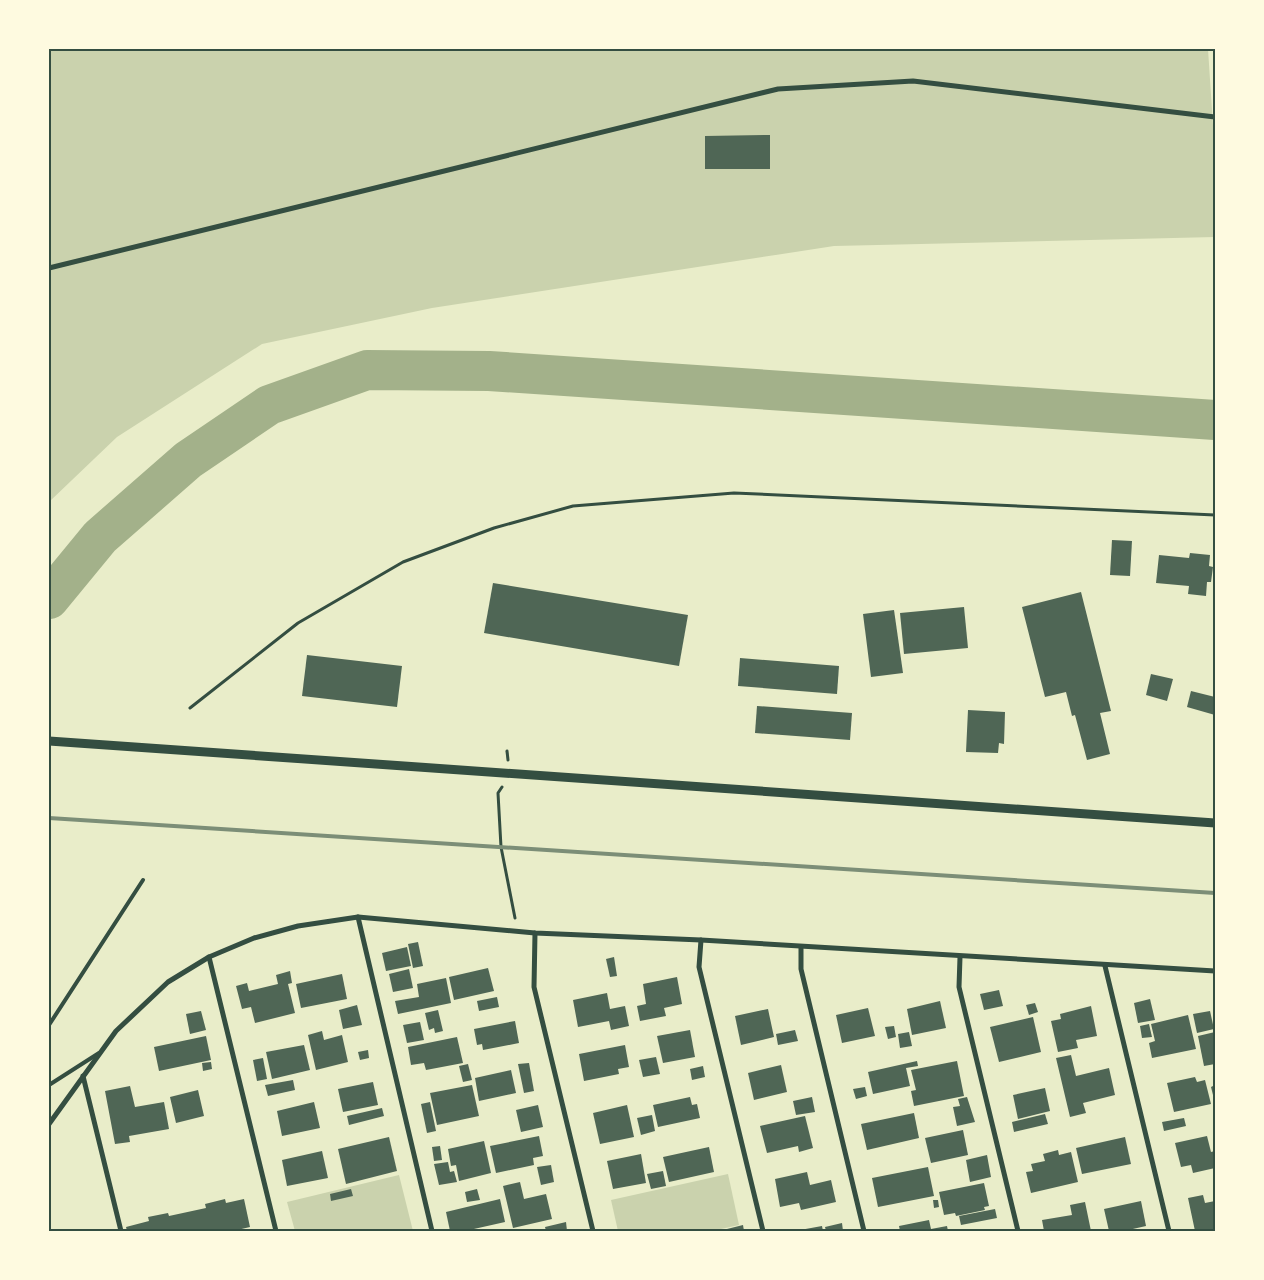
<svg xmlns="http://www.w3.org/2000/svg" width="1264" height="1280" font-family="'Titillium Web',sans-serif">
<rect width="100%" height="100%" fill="#e9edc9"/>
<g fill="#cad2ad">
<polygon points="49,49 1208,49 1215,156 1215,237 834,246 432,308 262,344 117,437 49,502"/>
<polygon points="728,1174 739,1225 712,1231 618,1231 611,1200"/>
<polygon points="399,1175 413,1231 295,1231 287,1202"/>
</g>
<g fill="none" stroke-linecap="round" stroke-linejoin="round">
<polyline stroke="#a3b18a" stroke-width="40" points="49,599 100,537 188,460 269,405 367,370 489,371 1215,420"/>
</g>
<g fill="#4f6655">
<polygon points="770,135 770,169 705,169 705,136"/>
<polygon points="1112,540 1132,541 1130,576 1110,575"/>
<polygon points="1190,553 1210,555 1209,566 1213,567 1211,582 1207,582 1206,596 1188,594 1189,586 1156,583 1159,555 1189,558"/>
<polygon points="493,583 688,615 679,666 484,633"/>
<polygon points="1081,592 1111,711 1100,713 1110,754 1087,760 1075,715 1072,716 1066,692 1045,697 1022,607"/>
<polygon points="964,607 968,648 904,654 900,613"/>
<polygon points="894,610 903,673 871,677 863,614"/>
<polygon points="307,655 402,666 397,707 302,696"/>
<polygon points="740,658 839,666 837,694 738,686"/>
<polygon points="1151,674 1173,679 1167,701 1146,695"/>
<polygon points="1191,691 1215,697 1215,715 1187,707"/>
<polygon points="757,706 852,713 850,740 755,733"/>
<polygon points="968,710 1005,712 1004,744 999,743 998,753 966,752"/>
<polygon points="418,942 423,966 413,968 408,944"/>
<polygon points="407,947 411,966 386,971 382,953"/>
<polygon points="614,957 617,976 610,977 606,959"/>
<polygon points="488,968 494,991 454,1000 449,977"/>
<polygon points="409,969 413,988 393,992 389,974"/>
<polygon points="290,971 292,983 288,984 295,1013 255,1023 251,1007 242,1009 236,986 247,983 249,991 278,984 276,975"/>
<polygon points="342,974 347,999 301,1008 296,984"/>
<polygon points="677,977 682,1004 664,1008 666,1016 640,1021 637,1006 646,1004 643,984"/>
<polygon points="446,978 451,1003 398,1014 395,1001 419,997 417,984"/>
<polygon points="999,990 1003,1006 984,1010 980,994"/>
<polygon points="607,993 610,1009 625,1006 629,1026 611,1030 609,1021 578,1027 573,1000"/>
<polygon points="497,997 499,1007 479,1011 477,1001"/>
<polygon points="1150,999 1155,1020 1138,1023 1134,1003"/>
<polygon points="940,1001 946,1028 912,1035 907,1009"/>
<polygon points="1035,1003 1038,1012 1029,1015 1026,1005"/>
<polygon points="357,1005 362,1025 343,1029 339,1010"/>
<polygon points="1091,1006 1097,1036 1076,1040 1078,1048 1058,1052 1051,1021 1061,1019 1060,1014"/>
<polygon points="868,1008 875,1036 842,1043 836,1015"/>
<polygon points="768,1009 774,1037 741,1045 735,1016"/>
<polygon points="438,1010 443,1031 435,1033 434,1028 429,1030 425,1013"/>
<polygon points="201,1011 206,1030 190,1034 186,1014"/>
<polygon points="1210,1011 1214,1029 1197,1033 1193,1014"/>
<polygon points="1188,1015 1196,1049 1152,1058 1149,1043 1155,1041 1151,1024"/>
<polygon points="1033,1017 1041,1052 999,1062 990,1027"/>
<polygon points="515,1021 519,1043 483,1050 482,1044 477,1045 474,1029"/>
<polygon points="420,1022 424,1040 407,1043 403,1025"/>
<polygon points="1149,1024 1152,1037 1142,1038 1140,1026"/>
<polygon points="894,1026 896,1037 888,1039 885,1027"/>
<polygon points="690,1030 695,1057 663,1063 657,1036"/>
<polygon points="795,1030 798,1041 778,1045 776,1034"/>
<polygon points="322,1031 324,1040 342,1035 348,1062 316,1070 308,1035"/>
<polygon points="909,1032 912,1046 900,1048 898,1034"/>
<polygon points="1215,1032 1215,1064 1204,1066 1198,1036"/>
<polygon points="206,1036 211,1060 159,1071 154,1047"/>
<polygon points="457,1037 463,1063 426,1070 424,1063 411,1065 408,1047"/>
<polygon points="304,1045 310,1070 272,1079 266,1052"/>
<polygon points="625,1045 629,1067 618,1069 619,1074 584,1081 579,1054"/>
<polygon points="368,1050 369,1058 360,1060 358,1052"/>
<polygon points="1071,1055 1076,1076 1109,1068 1115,1095 1083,1103 1086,1113 1070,1117 1056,1058"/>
<polygon points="656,1057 660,1074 643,1077 639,1060"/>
<polygon points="263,1058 267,1079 257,1081 253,1060"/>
<polygon points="917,1061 918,1066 906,1068 910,1086 873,1094 868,1072"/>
<polygon points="957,1061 964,1096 914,1106 911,1091 916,1090 911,1070"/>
<polygon points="211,1062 212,1069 203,1071 202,1063"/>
<polygon points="529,1063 534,1091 524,1093 518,1064"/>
<polygon points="468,1064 472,1080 463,1082 459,1066"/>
<polygon points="781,1065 787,1092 754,1100 748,1073"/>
<polygon points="703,1066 705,1077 692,1080 690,1069"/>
<polygon points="511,1070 516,1093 479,1101 475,1078"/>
<polygon points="1195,1077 1197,1082 1205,1080 1211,1104 1174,1112 1167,1083"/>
<polygon points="293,1080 295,1090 268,1096 265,1085"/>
<polygon points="373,1082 378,1105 343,1112 338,1089"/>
<polygon points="472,1085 479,1116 437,1125 430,1093"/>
<polygon points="1215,1085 1215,1103 1211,1087"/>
<polygon points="130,1086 135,1107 164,1102 169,1129 129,1136 130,1142 115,1144 105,1091"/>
<polygon points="865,1087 867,1096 856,1099 853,1089"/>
<polygon points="1045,1088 1050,1111 1018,1119 1013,1095"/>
<polygon points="198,1090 204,1116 176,1123 170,1097"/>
<polygon points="690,1097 692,1105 697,1104 700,1118 658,1127 653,1105"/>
<polygon points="812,1097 815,1112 796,1115 793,1101"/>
<polygon points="967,1097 975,1122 957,1126 953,1107 960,1106 958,1099"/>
<polygon points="314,1102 320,1128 282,1136 277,1111"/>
<polygon points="430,1102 436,1131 427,1133 421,1104"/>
<polygon points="538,1105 543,1127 521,1132 516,1110"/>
<polygon points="627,1105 634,1137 600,1144 593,1113"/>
<polygon points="382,1108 384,1116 349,1125 347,1116"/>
<polygon points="914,1113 919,1138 867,1150 861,1124"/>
<polygon points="1045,1114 1048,1124 1014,1132 1012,1122"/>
<polygon points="652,1115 655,1131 641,1135 637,1118"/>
<polygon points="805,1116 813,1148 799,1152 798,1146 767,1153 760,1126"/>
<polygon points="1184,1118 1186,1126 1164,1131 1162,1122"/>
<polygon points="963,1130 968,1155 931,1163 925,1138"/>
<polygon points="539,1136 543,1156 533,1158 534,1165 496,1173 490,1146"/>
<polygon points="1207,1136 1211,1152 1215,1151 1215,1168 1193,1173 1191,1165 1181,1167 1175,1143"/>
<polygon points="389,1137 397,1171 346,1184 338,1149"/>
<polygon points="1125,1137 1131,1164 1082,1174 1076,1148"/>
<polygon points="484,1141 491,1173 459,1181 456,1165 451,1166 448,1149"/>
<polygon points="440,1146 442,1160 434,1161 432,1147"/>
<polygon points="709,1147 714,1172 669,1182 663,1157"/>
<polygon points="1058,1150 1059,1155 1071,1152 1078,1182 1031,1193 1026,1172 1033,1171 1031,1164 1045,1161 1043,1154"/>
<polygon points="322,1151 328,1178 287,1186 282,1160"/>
<polygon points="641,1154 646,1183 613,1189 607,1161"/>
<polygon points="987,1155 991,1177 970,1182 966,1160"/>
<polygon points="448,1162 450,1172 454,1171 457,1182 439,1185 434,1164"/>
<polygon points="551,1165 554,1182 541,1185 537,1167"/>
<polygon points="928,1167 934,1196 878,1207 872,1178"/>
<polygon points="663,1171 666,1186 651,1189 647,1174"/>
<polygon points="807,1172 810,1185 831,1180 836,1202 801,1210 799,1203 780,1207 775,1179"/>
<polygon points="520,1182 524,1199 546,1194 552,1219 513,1228 503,1186"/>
<polygon points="984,1183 989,1206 984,1207 985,1210 956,1216 955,1213 944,1215 939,1192"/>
<polygon points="351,1189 353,1196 331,1201 330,1194"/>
<polygon points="477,1189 480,1200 467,1202 465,1192"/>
<polygon points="1203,1195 1205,1203 1215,1201 1215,1231 1195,1231 1188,1198"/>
<polygon points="225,1199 226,1203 244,1199 250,1227 233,1231 127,1231 126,1227 149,1221 148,1217 168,1213 169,1216 206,1208 205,1204"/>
<polygon points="500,1199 505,1222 465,1231 450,1231 446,1212"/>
<polygon points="933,1200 938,1200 939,1207 934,1208"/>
<polygon points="1141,1201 1146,1226 1124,1231 1109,1231 1104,1209"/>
<polygon points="1085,1202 1091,1231 1044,1231 1042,1220 1072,1215 1070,1205"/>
<polygon points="995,1209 997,1218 961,1225 959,1216"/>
<polygon points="929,1220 931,1229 947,1226 948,1231 900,1231 899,1226"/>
<polygon points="566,1222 567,1231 546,1231 545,1227"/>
<polygon points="842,1223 843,1231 826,1231 825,1227"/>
<polygon points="743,1225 744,1231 727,1231 727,1229"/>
<polygon points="822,1226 823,1231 800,1231 800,1230"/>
</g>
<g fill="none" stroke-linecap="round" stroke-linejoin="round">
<g stroke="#344e41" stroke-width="3">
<polyline points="190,708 298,623 403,562 494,528 573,506 734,493 1215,515"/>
<polyline points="507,751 508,760"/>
<polyline points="502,787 498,793 501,847 515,918"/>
</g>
<g stroke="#344e41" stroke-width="4">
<polyline points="49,1025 143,880"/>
<polyline points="49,1085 99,1053"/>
</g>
<g stroke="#344e41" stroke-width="5">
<polyline points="49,268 778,89 913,81 1215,117"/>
<polyline points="358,917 432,1231"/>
<polyline points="535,933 534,987 593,1231"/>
<polyline points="701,940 699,967 763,1231"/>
<polyline points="801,947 801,969 864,1231"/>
<polyline points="209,957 276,1231"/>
<polyline points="960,957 959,987 1018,1231"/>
<polyline points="1105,966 1169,1231"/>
<polyline points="83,1076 121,1231"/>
<polyline points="49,1124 116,1031 168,982 209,957 254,938 298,926 358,917 535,933 701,940 1215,971"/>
</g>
<polyline stroke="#344e41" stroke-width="9" points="49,741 1215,823"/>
<polyline stroke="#7c8e77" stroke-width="4" points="49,818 1215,893"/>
</g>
<rect width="1264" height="1280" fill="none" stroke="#fefae0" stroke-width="100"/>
<rect x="50" y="50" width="1164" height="1180" fill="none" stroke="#344e41" stroke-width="2"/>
</svg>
